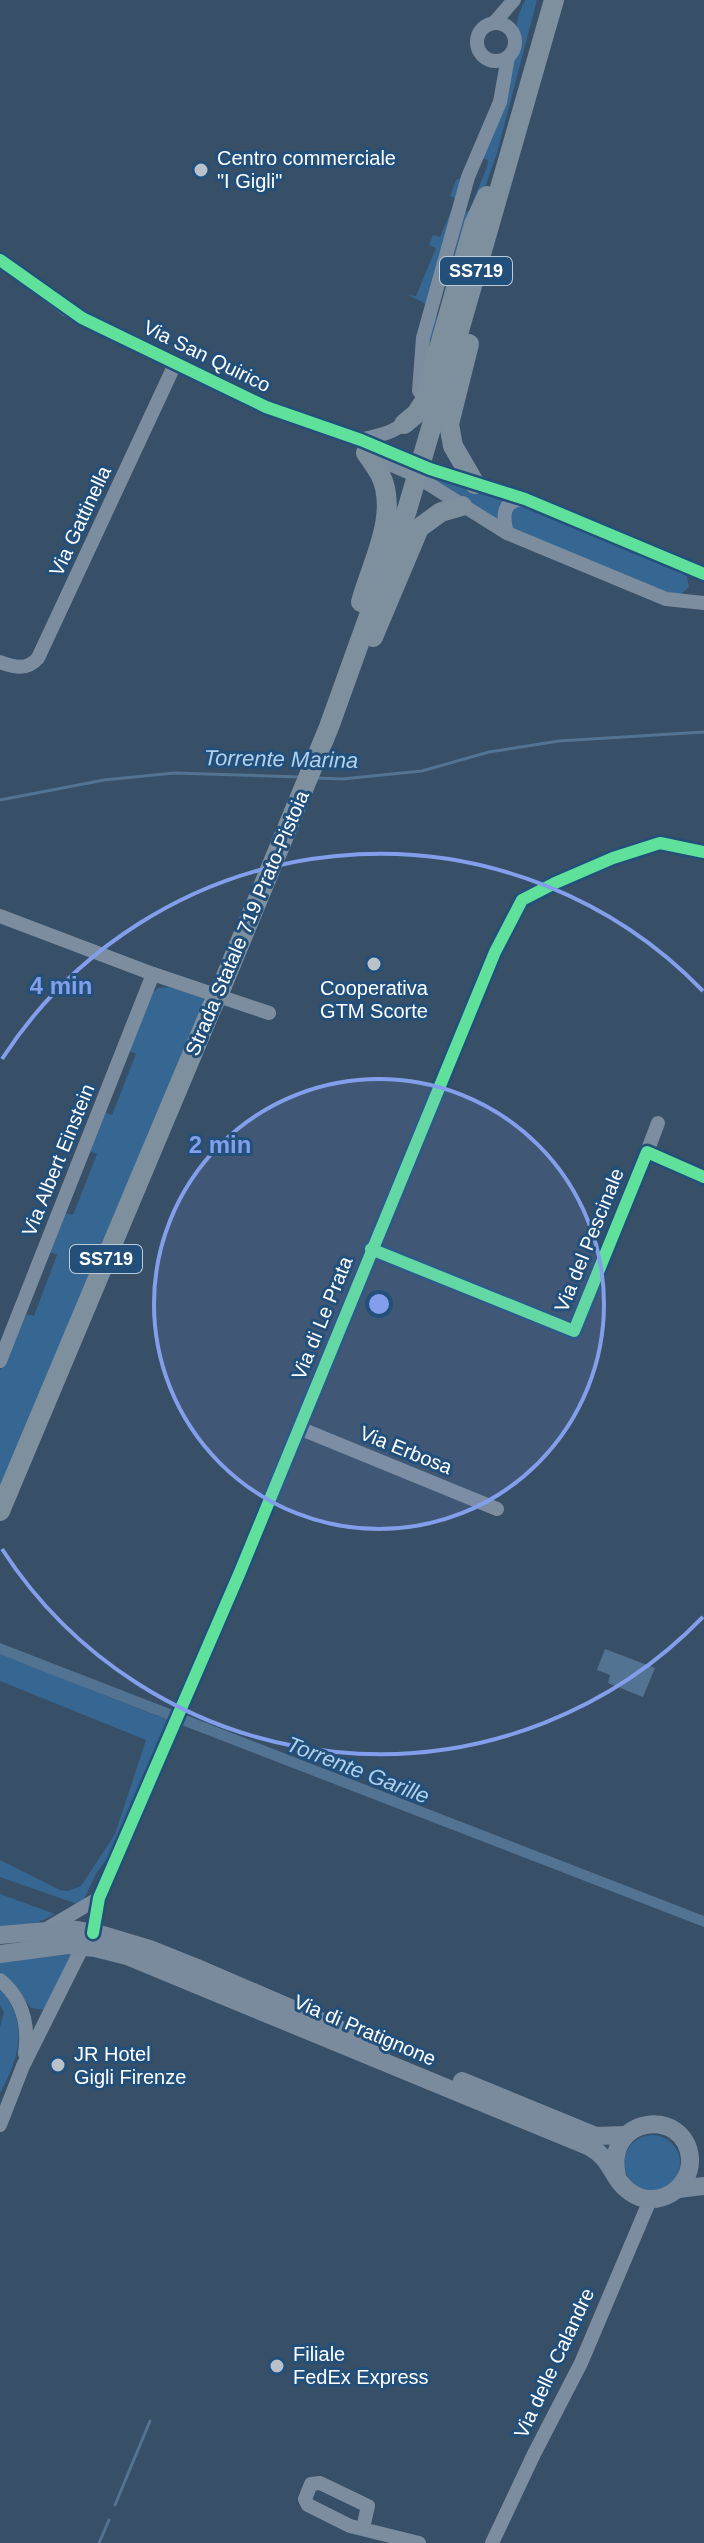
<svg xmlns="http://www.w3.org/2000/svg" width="704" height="2543" font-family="Arial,sans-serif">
<rect width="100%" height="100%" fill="#374f67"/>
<g fill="#366692">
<path d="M 525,0 L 537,0 L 497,153 L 427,352 L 433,322 L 439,313 L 465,212 L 469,211 L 487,167 L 488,160 L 483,158 L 514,60 C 524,47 520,41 517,27 C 516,17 522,9 525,0 Z"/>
<polygon points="460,178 462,183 429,302 426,304 408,295 416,296 436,248 429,245 433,235 440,237 456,199 450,196 456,180"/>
<polygon points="406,464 512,498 500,525"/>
<polygon points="519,503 686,573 689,587 678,597 511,528 508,511"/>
<polygon points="168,987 207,998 0,1494 0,1370 9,1356 26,1314 34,1316 57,1255 50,1252 65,1213 73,1215 97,1154 90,1151 104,1112 112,1115 136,1054 129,1051 151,994 158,988"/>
<polygon points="0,1654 168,1720 118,1844 97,1872 84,1899 77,1904 0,1877 0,1860 60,1890 68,1891 81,1886 115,1834 146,1740 0,1681"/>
<polygon points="0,1894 55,1914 33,1925 0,1930"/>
<polygon points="72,1954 44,2010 31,2008 14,1984 0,1972 0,1962"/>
<path d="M 0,1989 C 29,2022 20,2057 0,2093 L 0,2027 L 4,2012 L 0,2005 Z"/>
<circle cx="652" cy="2163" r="28"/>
</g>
<g fill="#537393">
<polygon points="0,1643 704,1916 704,1927 37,1669 0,1654"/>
<polygon points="605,1649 655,1668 643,1697 608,1683 610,1675 597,1670"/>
</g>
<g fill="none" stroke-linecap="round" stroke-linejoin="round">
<g stroke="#537393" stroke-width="3">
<polyline points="316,778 342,779 422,771 489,752 559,741 704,732"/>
<polyline points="0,800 104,780 174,773 300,777"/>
<polyline points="115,2505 150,2421"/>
<polyline points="99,2543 109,2520"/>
</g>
<g stroke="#7b8d9e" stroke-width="14">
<circle cx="496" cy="42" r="19"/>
<polyline points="494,23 514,0"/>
<polyline points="0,260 66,309 98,326 266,407 361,440 411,461"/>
<polyline points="419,391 423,338 468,177 500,102 508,57"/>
<path d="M 361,440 C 378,435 399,433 408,417"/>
<polyline points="369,455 408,472"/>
<polyline points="430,469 525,499 704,574"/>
<polyline points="427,483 507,533 666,599 704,603"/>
<path d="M 507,533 C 502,515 503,500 524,499"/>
<path d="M 0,662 C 14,667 27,671 38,658 L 176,362"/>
<polyline points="0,916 153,974 269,1013"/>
<polyline points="647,1152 658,1123"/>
<polyline points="371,1249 574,1331 647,1152 704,1177"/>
<polyline points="0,1361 153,974"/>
<polyline points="299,1428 497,1509"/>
<polyline points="48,1928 99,1898"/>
<polyline points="93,1933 99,1898 240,1572 495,952 522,900 555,883 613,858 660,843 704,852"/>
<path d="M 0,1980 C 23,1999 29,2026 25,2054"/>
<polyline points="0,2125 23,2066 83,1946"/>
<polyline points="363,2528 368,2506 320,2483 311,2484 305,2499 308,2505 350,2526 419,2543"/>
<polyline points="492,2543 534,2454 581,2363 650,2200"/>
</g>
<g stroke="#7a8b9d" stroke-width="18">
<polyline points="0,1935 70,1929 100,1934 150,1949 195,1967 383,2048"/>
<path d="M 0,1954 L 68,1945 L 95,1948 L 127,1956 L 590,2147 C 612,2159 612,2180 630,2192 C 656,2211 692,2189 690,2158 C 685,2106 603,2116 617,2176"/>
<polyline points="462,2081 596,2136 625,2135"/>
<polyline points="678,2189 704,2186"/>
</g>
<g stroke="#7e8f9e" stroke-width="20">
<polyline points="469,344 449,424 453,446 475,484"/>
<polyline points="436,411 554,0"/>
<polyline points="404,424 416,414 424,402 474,224 487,196"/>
<path d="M 361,602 C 371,564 400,514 380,474 C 376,467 371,460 366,453"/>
<polyline points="373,637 419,528 441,512 462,506"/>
<polyline points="222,986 329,727 407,510"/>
<polyline points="0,1511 212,1007"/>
</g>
<g stroke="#7e8f9e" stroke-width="20">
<polyline points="407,510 436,411"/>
<polyline points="212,1007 222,986"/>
</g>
<defs>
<g id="cycleway">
<polyline points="0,260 82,318 266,407 361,440 430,469 525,499 704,574"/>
<polyline points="371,1249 574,1331 647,1152 704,1177"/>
<polyline points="93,1933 99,1898 240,1572 495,952 522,900 555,883 613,858 660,843 704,852"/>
</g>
</defs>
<use href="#cycleway" stroke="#23507b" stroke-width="17"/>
<use href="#cycleway" stroke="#60e19b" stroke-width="12"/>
</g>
<circle cx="379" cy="1304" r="225" fill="#839eea" fill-opacity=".12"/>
<g fill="none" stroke="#839eea" stroke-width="4">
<circle cx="379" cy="1304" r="225"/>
<path d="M703 1617A450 450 0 0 1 2 1549M2 1059A450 450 0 0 1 703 991"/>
</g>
<g fill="#b9c1ca" stroke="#23507b" stroke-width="3">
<circle cx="201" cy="170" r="8"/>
<circle cx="374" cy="964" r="8"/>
<circle cx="58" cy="2065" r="8"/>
<circle cx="277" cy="2366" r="8"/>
</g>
<g text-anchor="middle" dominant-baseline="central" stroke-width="6" stroke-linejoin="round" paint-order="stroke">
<g fill="#23507b" stroke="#bdcad7" stroke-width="2">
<rect x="440" y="257" width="72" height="28" rx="6"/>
<rect x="70" y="1245" width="72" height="28" rx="6"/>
</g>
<g font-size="18" font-weight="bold" fill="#fff">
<text x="476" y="271">SS719</text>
<text x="106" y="1259">SS719</text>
</g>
<g font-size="20" fill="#fff" stroke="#23507b" text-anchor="start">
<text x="217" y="158">Centro commerciale<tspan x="217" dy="23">"I Gigli"</tspan></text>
<text x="374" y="988" text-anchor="middle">Cooperativa<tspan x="374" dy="23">GTM Scorte</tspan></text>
<text x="74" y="2054">JR Hotel<tspan x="74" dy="23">Gigli Firenze</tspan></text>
<text x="293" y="2354">Filiale<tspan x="293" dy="23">FedEx Express</tspan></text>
</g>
<g font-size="20" fill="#fff" stroke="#23507b">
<text transform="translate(207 356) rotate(26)">Via San Quirico</text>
<text transform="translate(80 521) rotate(-65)">Via Gattinella</text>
<text transform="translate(247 923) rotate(-67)">Strada Statale 719 Prato-Pistoia</text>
<text transform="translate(58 1160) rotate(-68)">Via Albert Einstein</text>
<text transform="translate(589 1240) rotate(-68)">Via del Pescinale</text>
<text transform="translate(322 1318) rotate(-68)">Via di Le Prata</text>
<text transform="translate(406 1450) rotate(22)">Via Erbosa</text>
<text transform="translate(365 2030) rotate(23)">Via di Pratignone</text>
<text transform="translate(554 2363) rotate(-65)">Via delle Calandre</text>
</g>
<g font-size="22" font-style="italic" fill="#b1d1ed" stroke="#23507b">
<text transform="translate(281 759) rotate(1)">Torrente Marina</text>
<text transform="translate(358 1770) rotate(21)">Torrente Garille</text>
</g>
</g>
<circle cx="379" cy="1304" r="12" fill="#839eea" stroke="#23507b" stroke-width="4"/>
<g font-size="24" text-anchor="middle" font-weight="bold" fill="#839eea" stroke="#23507b" stroke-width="6" stroke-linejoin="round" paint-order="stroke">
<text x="61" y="994">4 min</text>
<text x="220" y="1153">2 min</text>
</g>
</svg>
